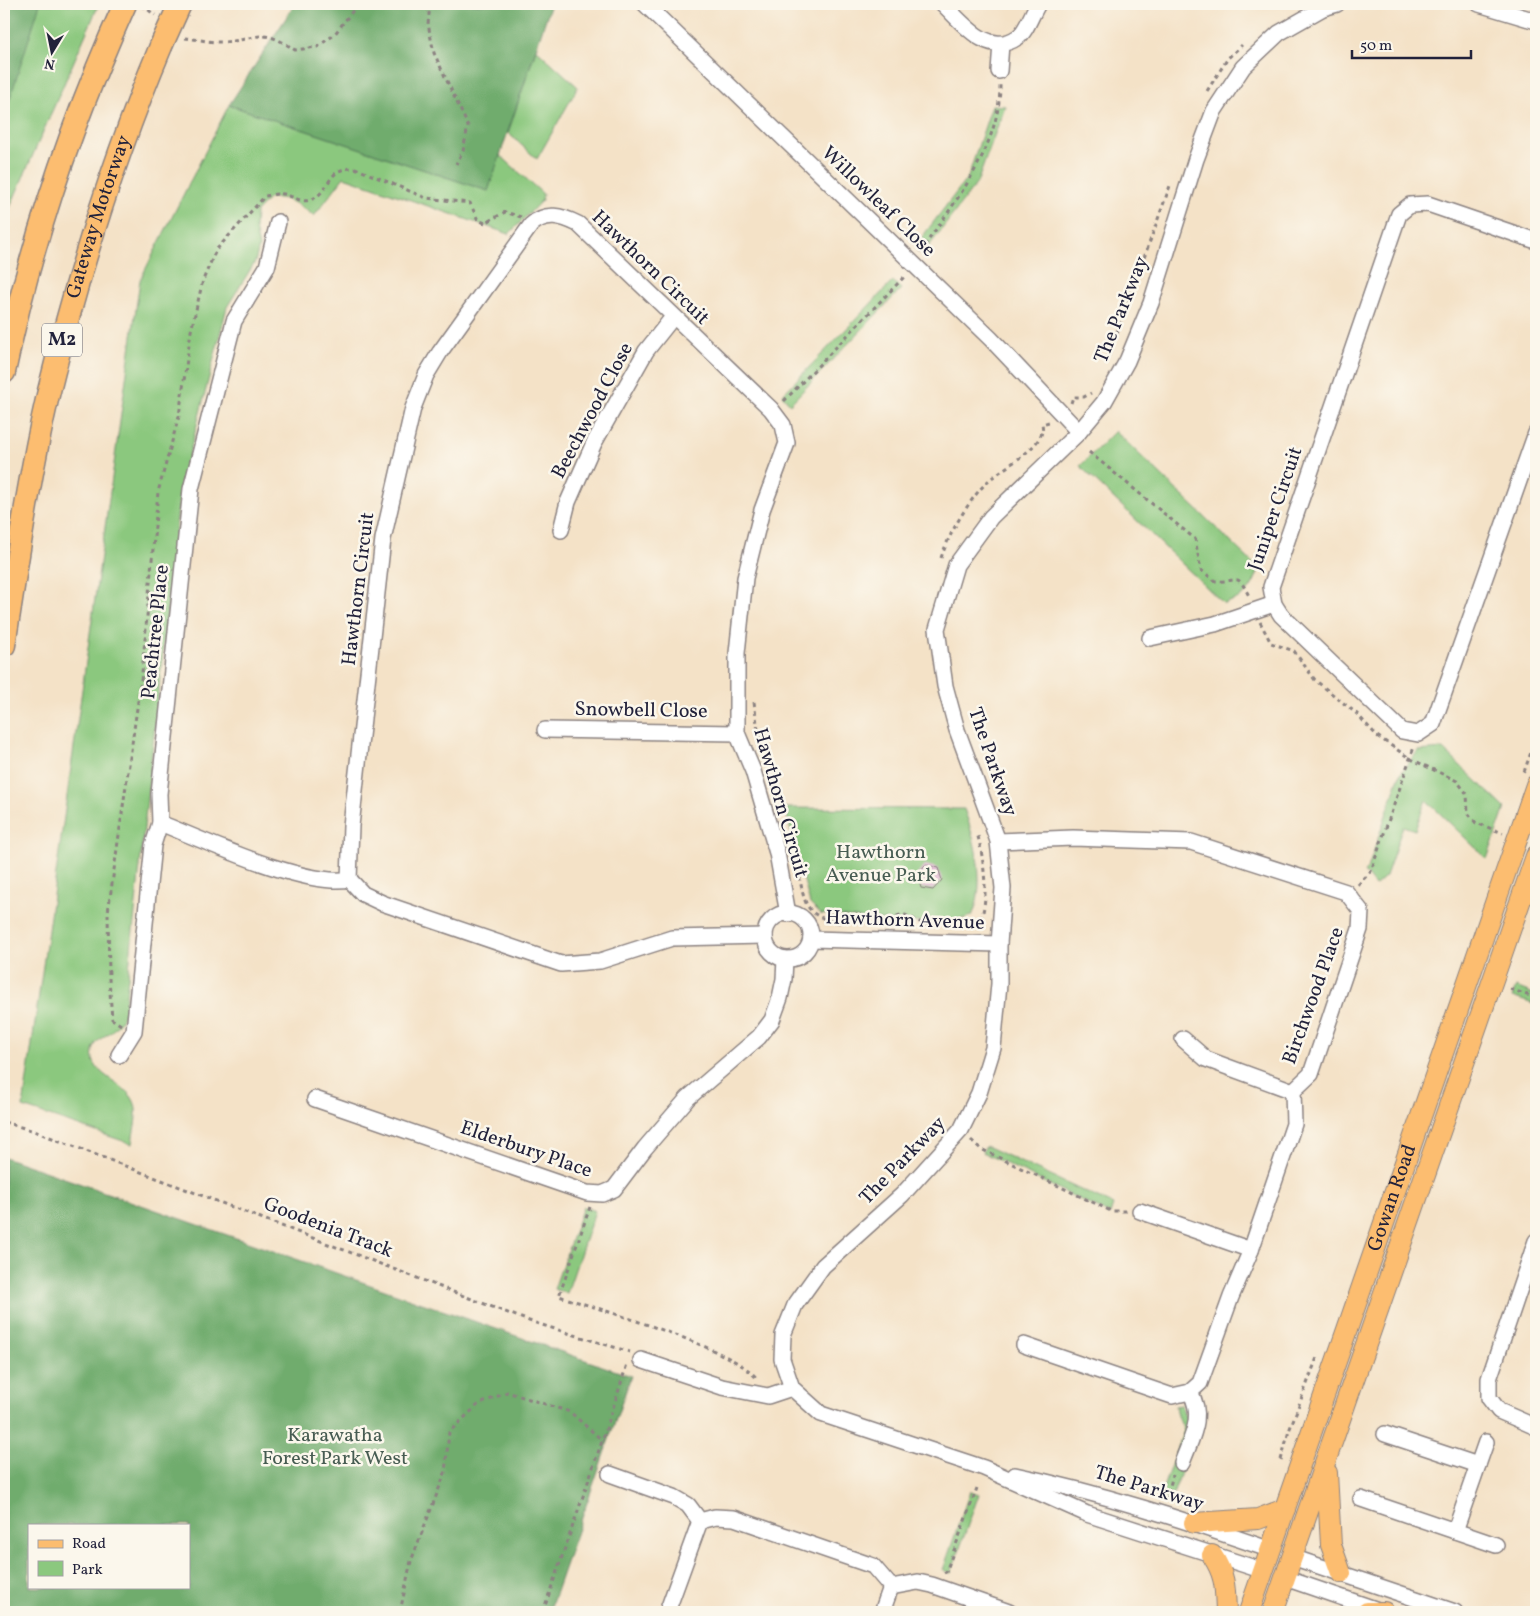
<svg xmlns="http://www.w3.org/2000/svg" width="1540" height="1616" font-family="Vollkorn,serif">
<rect width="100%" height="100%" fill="#fbf7ec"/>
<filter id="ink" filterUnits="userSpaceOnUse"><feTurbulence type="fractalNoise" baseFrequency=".02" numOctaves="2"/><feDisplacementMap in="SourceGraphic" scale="10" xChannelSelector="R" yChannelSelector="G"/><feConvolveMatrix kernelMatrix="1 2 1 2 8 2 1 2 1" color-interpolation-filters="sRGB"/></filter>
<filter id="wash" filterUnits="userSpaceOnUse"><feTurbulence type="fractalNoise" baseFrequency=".0096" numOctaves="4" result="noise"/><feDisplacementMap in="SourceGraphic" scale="20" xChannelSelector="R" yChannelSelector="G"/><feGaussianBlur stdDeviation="1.12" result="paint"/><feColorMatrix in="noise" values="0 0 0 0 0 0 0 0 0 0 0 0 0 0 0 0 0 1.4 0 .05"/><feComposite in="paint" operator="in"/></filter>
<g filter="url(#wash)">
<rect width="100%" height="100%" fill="#f4e2c7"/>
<g fill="#8bc87e" stroke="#56755c">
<polygon points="4,4 99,4 4,221"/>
<polygon points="536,49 578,87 537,159 508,133"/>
<path d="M 229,105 L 488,191 L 500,155 L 543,194 L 542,200 L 509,234 L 344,177 L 314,216 C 299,205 288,196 269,198 L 256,212 L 255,228 L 259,247 L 255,262 L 227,307 L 180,491 L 124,1015 C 121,1020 118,1024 115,1028 C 108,1036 96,1038 93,1050 C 87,1078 134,1082 136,1109 C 137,1120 133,1133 132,1144 L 23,1107 L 140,280 Z"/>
<polygon points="992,105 1005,106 977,183 926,250 919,241 968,177"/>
<polygon points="893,281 901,289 790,404 782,395"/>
<path d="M 1115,431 L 1259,569 C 1251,592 1246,596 1224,604 L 1080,466 Z"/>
<polygon points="1443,749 1505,808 1487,859 1426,800 1415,830 1403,826 1386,876 1375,886 1364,872 1368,868 1400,774 1418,751"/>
<path d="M 785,808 L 964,809 C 975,839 987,885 972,916 C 937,929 859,918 820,914 L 810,904 Z"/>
<polygon points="1516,987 1536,995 1536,1005 1512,997"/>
<polygon points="986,1146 1113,1205 1110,1214 982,1152"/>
<polygon points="583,1207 595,1211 567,1293 554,1289"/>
<polygon points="1181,1405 1189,1426 1183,1467 1171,1500 1160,1496 1184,1429 1177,1416 1175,1406"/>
<polygon points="970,1491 979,1494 951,1573 943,1570"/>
</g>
<g fill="#70ac6d" stroke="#496754" fill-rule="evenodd">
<polygon points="4,4 40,4 4,117"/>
<polygon points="295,4 551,4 488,191 229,105"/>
<path d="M 4,1157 L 631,1376 L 549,1612 L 4,1612 ZM 29,1525 L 189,1525 L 189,1587 L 29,1587 Z"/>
</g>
<g id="blocks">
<polygon fill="#dcb1cf" points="925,865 938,868 942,880 933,890 921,888 917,875"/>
</g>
</g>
<g filter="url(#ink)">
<use href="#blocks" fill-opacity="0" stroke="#8b8281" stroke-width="1"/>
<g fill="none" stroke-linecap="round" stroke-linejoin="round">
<defs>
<g id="minor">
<polyline points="645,4 991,339 1079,432"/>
<path d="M 943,4 C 963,23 988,58 1018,37 C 1026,32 1032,13 1038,4"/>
<polyline points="1479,4 1536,21"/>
<polyline points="999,71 1001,44"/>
<polyline points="1536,241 1428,204 1410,205 1399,214 1271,587 1274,604 1281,615 1402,731 1418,734 1433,724 1536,433"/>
<polyline points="561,530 568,502 594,443 646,351 673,317"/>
<polyline points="1150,638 1215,624 1274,604"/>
<polyline points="545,730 737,733"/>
<path d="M 160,823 C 203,840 306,888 349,879 L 363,894 L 382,903 L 561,964 L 600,961 L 672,938 L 765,936"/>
<polyline points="998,841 1073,838 1191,842 1346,892 1361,911 1360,929 1311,1074 1293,1091 1294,1124 1251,1250 1231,1297 1200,1383 1190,1392 1172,1396 1024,1345"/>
<path d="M 349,879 L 351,826 L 383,539 L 413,408 L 426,375 L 440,352 L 531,225 C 546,211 562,216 578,224 L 771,409 L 783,425 L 787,443 L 762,510 L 745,578 L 737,653 L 737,733 L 753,771 L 777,853 L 788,914"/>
<circle cx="788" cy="936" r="23"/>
<polyline points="811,939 999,944"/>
<polyline points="1183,1039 1206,1059 1293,1091"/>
<polyline points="119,1055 134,1031 153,845 160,823 159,794 191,489 234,321 267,267 278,222"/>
<polyline points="315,1099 587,1193 602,1194 614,1189 645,1148 688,1098 759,1037 772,1020 780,998 784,979 785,959"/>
<polyline points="1140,1211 1251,1250"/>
<polyline points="1536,1241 1489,1379 1489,1398 1499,1411 1536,1427"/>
<polyline points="641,1360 722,1387 768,1396 792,1388"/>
<polyline points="1385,1434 1478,1465"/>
<path d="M 1182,1463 C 1191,1438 1205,1417 1190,1392"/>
<polyline points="610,1474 674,1497 688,1505 700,1521 715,1517 734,1518 873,1566 891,1587 918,1582 932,1585 1009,1612"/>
<path d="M 1015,1475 C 1102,1493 1187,1521 1271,1550"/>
<polyline points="1361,1499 1496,1545"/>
<polyline points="1455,1531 1486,1442"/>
<polyline points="1292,1557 1455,1612"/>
<polyline points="1264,1571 1087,1514 984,1468 821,1414 792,1388 782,1359 783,1335 795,1305 823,1266 902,1195 961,1130 979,1093 993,1048 999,984 999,944 1003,888 998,841 957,730 945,686 937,629 956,565 991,517 1079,432 1104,402 1127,361 1151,303 1196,159 1214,111 1243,67 1279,33 1323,8 1337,4"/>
<polyline points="1285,1578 1381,1611"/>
<polyline points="667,1612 700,1521"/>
<polyline points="882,1612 891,1587"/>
</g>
<g id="major">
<polyline points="1327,1473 1331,1545 1341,1573"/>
<polyline points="1194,1523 1258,1519 1285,1509"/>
<path d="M 1212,1555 C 1226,1576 1225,1588 1226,1612"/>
<path id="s1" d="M 1249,1612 L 1536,785"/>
<polyline points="1273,1612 1536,856"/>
<polyline points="1367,1612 1384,1612"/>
</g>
<g id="highway">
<path d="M 4,372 C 30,246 72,121 125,4"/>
<path id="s2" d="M 4,645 C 17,562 29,477 48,395 C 77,276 113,160 161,46"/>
</g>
</defs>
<use href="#minor" stroke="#8b8281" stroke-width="18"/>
<use href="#major" stroke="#8b8281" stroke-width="22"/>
<use href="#highway" stroke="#8b8281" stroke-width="25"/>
<g stroke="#8b8281" stroke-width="3" stroke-dasharray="4 4" stroke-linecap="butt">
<polyline points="430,4 428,24 434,53 468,126 463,151 456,164"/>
<polyline points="142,5 155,15"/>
<path d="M 185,38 C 197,39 209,42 220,42 C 256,42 258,24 295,50 L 317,47 L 334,35 L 358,4"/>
<polyline points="1207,91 1228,58 1242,45"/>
<path d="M 920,252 C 954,203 1000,148 1000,85"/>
<polyline points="1106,363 1171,183"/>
<polyline points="784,401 905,276"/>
<polyline points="1071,403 1073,397 1084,397 1091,393"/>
<path d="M 1089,452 L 1195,539 L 1201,570 L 1215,581 C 1240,583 1236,570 1250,598"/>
<path d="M 941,558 C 950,532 966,505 984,485 C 998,469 1048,447 1042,424 L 1049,422"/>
<polyline points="1260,622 1271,643 1294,651 1315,680 1357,714 1377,736 1411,759 1457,781 1467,794 1468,813 1476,823 1503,833"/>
<polyline points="754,702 760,745"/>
<polyline points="1524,772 1536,738"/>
<path d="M 795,861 C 807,896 796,915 841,923"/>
<polyline points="1358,885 1371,871 1414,747"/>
<polyline points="874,924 903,914 928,926"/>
<path d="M 966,926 L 980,920 C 990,902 983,853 977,833"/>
<polyline points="1510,989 1536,998"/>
<path d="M 121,1025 L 112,1019 L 109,979 L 108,912 L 142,673 L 158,492 L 179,416 L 191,331 L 203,280 L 216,250 L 265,196 C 271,195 278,193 284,194 C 293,196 300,203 310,200 C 332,192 325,167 355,168 L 426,198 L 470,203 L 478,220 L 485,223 L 505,212 L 521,217"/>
<polyline points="4,1122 34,1131 529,1321 630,1352"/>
<polyline points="971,1140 981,1149 1111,1211 1127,1211"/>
<path d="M 590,1207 L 559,1296 C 599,1309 737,1349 757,1379"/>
<polyline points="1281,1460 1289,1431 1318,1355"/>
<polyline points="1166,1500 1173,1475"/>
<polyline points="944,1573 946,1572 977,1488"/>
<polyline points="400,1612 411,1561 445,1473 449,1432 478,1405 507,1392 570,1412 603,1441"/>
<path d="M 543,1612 C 571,1529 601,1448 627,1364"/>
</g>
<use href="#minor" stroke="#fff" stroke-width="15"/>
<use href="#major" stroke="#fcbd6f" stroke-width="20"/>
<use href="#highway" stroke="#fcbd6f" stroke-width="22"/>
<defs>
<polyline id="highway-bridge" points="161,46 180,4"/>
</defs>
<use href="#highway-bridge" stroke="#8b8281" stroke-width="25" stroke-linecap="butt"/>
<use href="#highway-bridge" stroke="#fcbd6f" stroke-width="22"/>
</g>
</g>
<g text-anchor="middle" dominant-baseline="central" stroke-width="5" stroke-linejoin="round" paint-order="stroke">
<rect fill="#fbf7ec" stroke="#636270" stroke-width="1" x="42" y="323.5" width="40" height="33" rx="4"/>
<g font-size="19" font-weight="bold" fill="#22223b">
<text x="62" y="340">M2</text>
</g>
<g font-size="20" fill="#22223b" stroke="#fbf7ec">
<text transform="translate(878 202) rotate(44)">Willowleaf Close</text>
<text stroke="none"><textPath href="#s2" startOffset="439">Gateway Motorway</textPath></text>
<text transform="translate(650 268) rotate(44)">Hawthorn Circuit</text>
<text transform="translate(1122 310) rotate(-68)">The Parkway</text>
<text transform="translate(593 411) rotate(-62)">Beechwood Close</text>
<text transform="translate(1276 509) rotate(-71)">Juniper Circuit</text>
<text transform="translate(359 589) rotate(-83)">Hawthorn Circuit</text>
<text transform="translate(156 632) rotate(-84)">Peachtree Place</text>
<text transform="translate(641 711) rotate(1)">Snowbell Close</text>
<text transform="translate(992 762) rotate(71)">The Parkway</text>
<text transform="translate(780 803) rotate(74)">Hawthorn Circuit</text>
<text transform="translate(905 921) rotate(2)">Hawthorn Avenue</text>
<text transform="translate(1314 996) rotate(-70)">Birchwood Place</text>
<text transform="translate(526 1150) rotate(19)">Elderbury Place</text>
<text transform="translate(903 1161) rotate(-46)">The Parkway</text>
<text stroke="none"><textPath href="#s1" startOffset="438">Gowan Road</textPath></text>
<text transform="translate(328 1228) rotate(21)">Goodenia Track</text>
<text transform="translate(1149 1489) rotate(17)">The Parkway</text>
</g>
<g font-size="20" fill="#475c52" stroke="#fbf7ec">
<text x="881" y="853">Hawthorn<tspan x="881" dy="23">Avenue Park</tspan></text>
<text x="335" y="1436">Karawatha<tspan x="335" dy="23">Forest Park West</tspan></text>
</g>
</g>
<rect width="1540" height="1616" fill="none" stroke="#fbf7ec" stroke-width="20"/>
<rect x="28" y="1524" width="162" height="65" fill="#fbf7ec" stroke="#a4a2a5"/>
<rect x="38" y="1540" width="25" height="8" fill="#fcbd6f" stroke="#a4a2a5"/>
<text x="72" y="1548" font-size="15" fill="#22223b">Road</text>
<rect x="38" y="1561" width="25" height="15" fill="#8bc87e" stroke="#a4a2a5"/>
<text x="72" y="1574" font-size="15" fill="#22223b">Park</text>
<g transform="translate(52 52) rotate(190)" stroke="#fbf7ec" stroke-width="4" paint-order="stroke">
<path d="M0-4L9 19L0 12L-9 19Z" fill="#22223b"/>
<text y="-8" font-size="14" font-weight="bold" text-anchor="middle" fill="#22223b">N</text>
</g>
<path d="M1352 50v8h119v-8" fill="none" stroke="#22223b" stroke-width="2.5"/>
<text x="1360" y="50" font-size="15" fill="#22223b" stroke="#fbf7ec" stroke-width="4" paint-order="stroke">50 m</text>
</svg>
